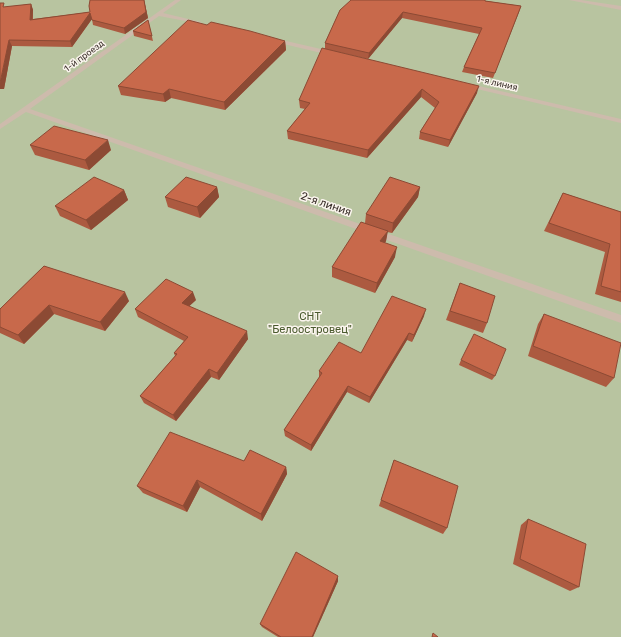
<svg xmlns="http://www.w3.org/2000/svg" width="621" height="637" font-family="Rubik,sans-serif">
<rect width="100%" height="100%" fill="#f4ebe1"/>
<rect fill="#b8c4a0" x="0" y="0" width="621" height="637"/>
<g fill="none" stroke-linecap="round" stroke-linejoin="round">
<g fill="#cdbbac" fill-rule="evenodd">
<polygon points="175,0 181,0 163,13 201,22 201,24 159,16 30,109 621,315 621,323 26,112 0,129 0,124"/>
<polygon points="273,38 334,52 337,54 334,56 271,41 270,40"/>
<polygon points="466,83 621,119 621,123 464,86 464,84"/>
</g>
<polygon fill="#cdbbac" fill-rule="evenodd" points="569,0 581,0 621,6 621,10"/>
</g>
<g fill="#ac5a40">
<polygon points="144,0 148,18 125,34 93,25 92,19 72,47 12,46 4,89 6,7 31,4 33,10 33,19 90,12"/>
<polygon points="487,1 521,6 493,78 462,72 464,67 479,34 402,18 368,59 338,52 477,93 448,147 419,139 420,132 435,108 421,97 367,158 288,139 287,131 305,109 300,108 299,100 325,49 325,43 340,10"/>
<polygon points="148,20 153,41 134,36 133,31"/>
<polygon points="207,25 285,41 286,50 225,110 171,98 165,102 121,95 118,86"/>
<polygon points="30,145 111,150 89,170 35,155"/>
<polygon points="217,187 219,197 200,218 168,207 165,197"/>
<polygon points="420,187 418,197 392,233 387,232 386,241 385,243 395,257 375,293 332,277 332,267 365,223 366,214"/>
<polygon points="124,190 128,200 91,230 60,216 55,206"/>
<polygon points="563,193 621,212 621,302 595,294 605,252 544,231"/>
<polygon points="44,266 129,301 105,331 54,314 24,344 0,333 0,309"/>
<polygon points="460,283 487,323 483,333 446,320"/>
<polygon points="196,300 189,306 248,339 219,380 211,377 176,421 144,403 140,396 175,356 174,353 184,341 138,317 135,309"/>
<polygon points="544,314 614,378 606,387 528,356 538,324"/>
<polygon points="424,316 412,342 407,340 369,403 347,392 311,451 285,436 284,430 319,378 319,371 361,353"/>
<polygon points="461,360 495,376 492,380 459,365"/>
<polygon points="394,460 447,528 443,534 379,506"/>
<polygon points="244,461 286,467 287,474 262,521 200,487 187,512 143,493 137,486"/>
<polygon points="528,519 579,587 570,591 513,564 521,525"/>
<polygon points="338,576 338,581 313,637 278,637 262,627 260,624"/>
</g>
<g fill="#8c4a34">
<polygon points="144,0 148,18 125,34 124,28"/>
<polygon points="31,4 33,10 32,25 30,20"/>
<polygon points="521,6 519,12 493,78 495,73"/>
<polygon points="403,12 402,18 368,59 369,53"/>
<polygon points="90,13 92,19 72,47 70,41"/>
<polygon points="9,40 12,46 4,89 0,89 0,83"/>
<polygon points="285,41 286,50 225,110 224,102"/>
<polygon points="479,86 477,93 448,147 450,140"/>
<polygon points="169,89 171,98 165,102 163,94"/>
<polygon points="422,89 421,97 367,158 368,150"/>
<polygon points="108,140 111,150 89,170 85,160"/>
<polygon points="217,187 219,197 200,218 197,207"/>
<polygon points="420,187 418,197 392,233 393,223"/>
<polygon points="124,190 128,200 91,230 86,220"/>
<polygon points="388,231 386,241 379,251 380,241"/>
<polygon points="397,247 395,257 375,293 377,283"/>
<polygon points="125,292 129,301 105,331 100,322"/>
<polygon points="193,292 196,300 184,311 182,303"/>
<polygon points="49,305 54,314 24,344 18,335"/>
<polygon points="426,309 424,316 412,342 414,335"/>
<polygon points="247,331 248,339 219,380 217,373"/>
<polygon points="409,333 407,340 369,403 370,397"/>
<polygon points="209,369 211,377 176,421 173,415"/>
<polygon points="348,386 347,392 311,451 311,445"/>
<polygon points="286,467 287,474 262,521 261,514"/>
<polygon points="197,480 200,487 187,512 183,506"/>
<polygon points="338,576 338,581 313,637 312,637"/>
</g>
<g fill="#c8694b" stroke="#8c4a34">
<polygon points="90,0 144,0 146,12 124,28 92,20 90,13 70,41 9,40 0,83 0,3 4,3 3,7 31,4 30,20 90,12 89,6"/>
<polygon points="351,0 485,0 485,1 521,6 495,73 464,67 482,28 403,12 369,53 325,43 340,10"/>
<polygon points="148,20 152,36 133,31"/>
<polygon points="188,20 207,25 211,22 250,31 285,41 224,102 169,89 163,94 118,86"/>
<polygon points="322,48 479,86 450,140 420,132 439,102 422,89 368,150 287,131 310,103 299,100"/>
<polygon points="54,126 108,140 85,160 30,145"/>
<polygon points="94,177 124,190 86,220 55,206"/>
<polygon points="186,177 217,187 197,207 165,197"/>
<polygon points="390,177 420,187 393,223 366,214"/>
<polygon points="563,193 621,212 621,292 601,286 610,244 549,223"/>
<polygon points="361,222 388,231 380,241 397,247 377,283 332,267"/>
<polygon points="44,266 125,292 100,322 49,305 18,335 0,327 0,309"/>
<polygon points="166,279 193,292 182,303 247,331 217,373 209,369 173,415 140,396 177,354 174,353 188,337 135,309"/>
<polygon points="460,283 495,296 487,323 450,311"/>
<polygon points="392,296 426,309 414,335 409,333 370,397 348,386 311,445 284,430 322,373 319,371 339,342 361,353"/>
<polygon points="544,314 621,343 614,378 533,346"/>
<polygon points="474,334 506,349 495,376 461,360"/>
<polygon points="170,432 244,461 250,450 286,467 261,514 197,480 183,506 137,486"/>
<polygon points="394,460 458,486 447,528 381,500"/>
<polygon points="528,519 586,544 579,587 520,559"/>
<polygon points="296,552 338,576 312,637 281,637 260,624"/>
<polygon points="433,633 438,637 432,637"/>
</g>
<g text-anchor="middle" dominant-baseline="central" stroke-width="3" stroke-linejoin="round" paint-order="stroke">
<g font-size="9" fill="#3b302b" stroke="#fbf5ee">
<text transform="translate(84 56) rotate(-36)">1-й проезд</text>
<text transform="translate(497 83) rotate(13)">1-я линия</text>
</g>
<g font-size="11" fill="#3b302b" stroke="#fbf5ee">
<text transform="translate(326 204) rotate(19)">2-я линия</text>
</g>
<g font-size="11" fill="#4a5a2e" stroke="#fbf5ee">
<text x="310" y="316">СНТ<tspan x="310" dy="13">"Белоостровец"</tspan></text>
</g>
</g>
</svg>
